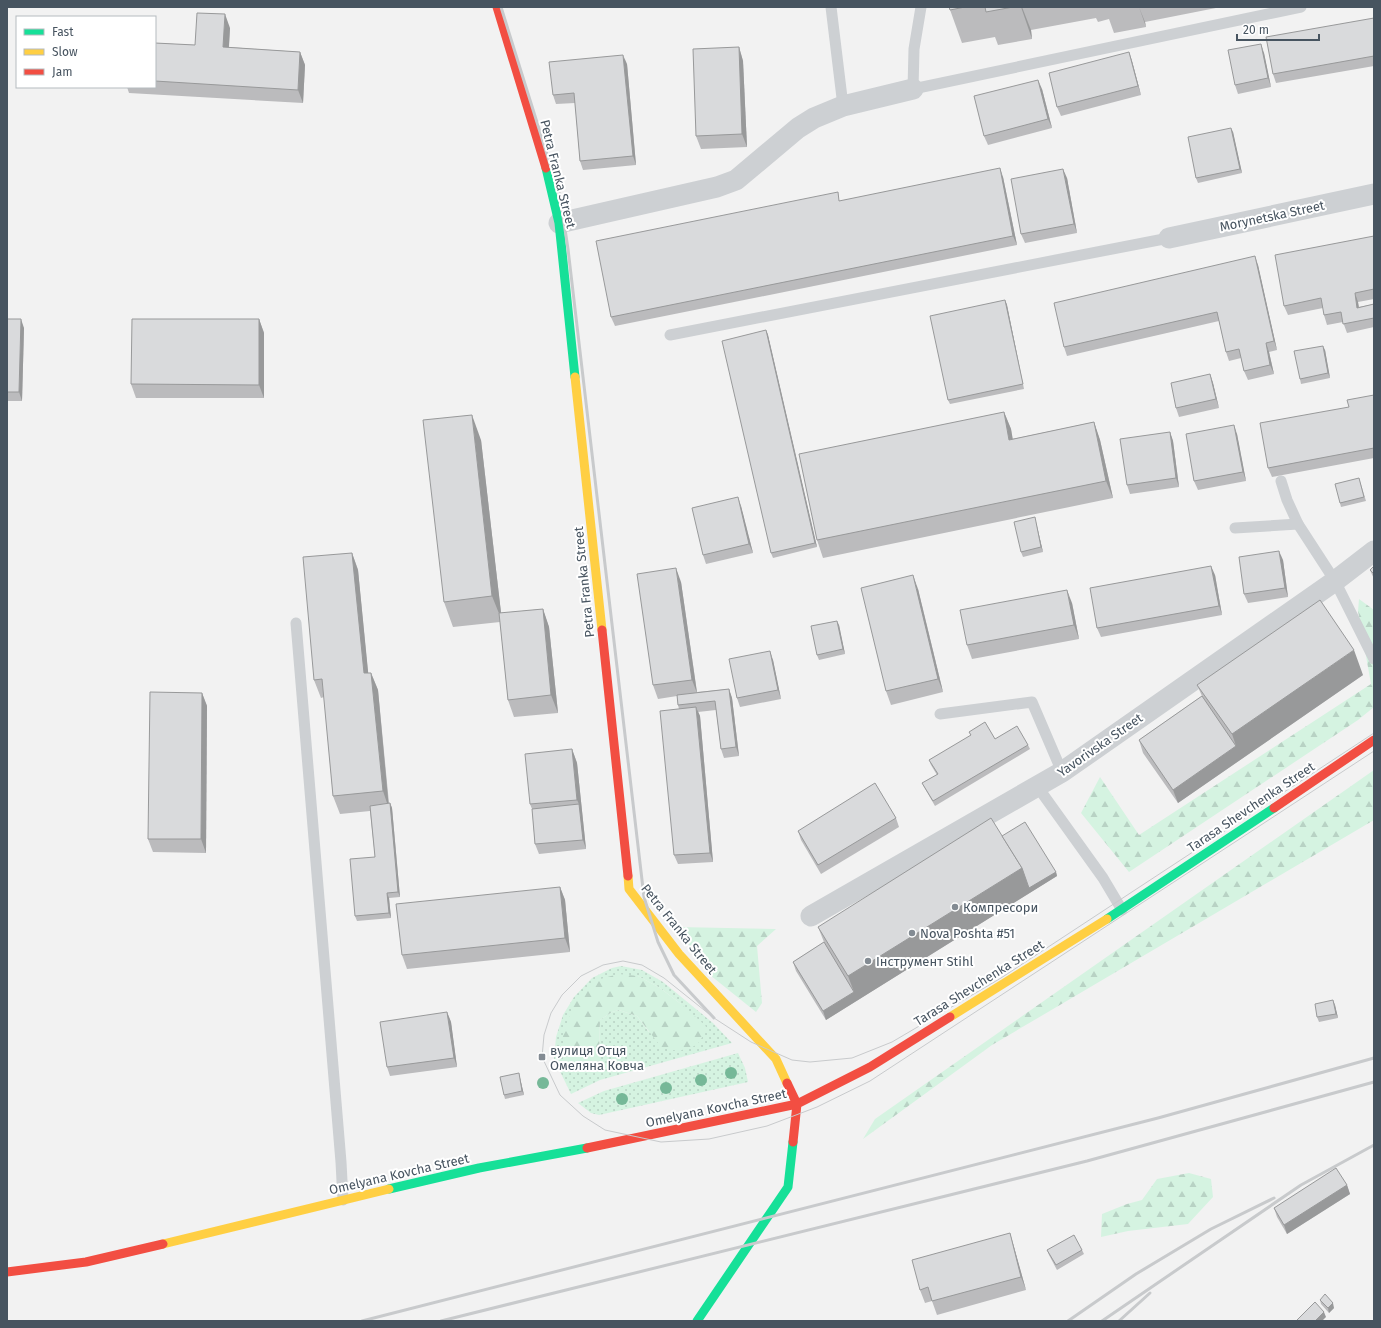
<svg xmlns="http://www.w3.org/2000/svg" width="1381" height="1328" font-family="'Fira Sans',sans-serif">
<defs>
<pattern id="grass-dots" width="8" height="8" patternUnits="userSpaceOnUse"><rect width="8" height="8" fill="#d5f3e1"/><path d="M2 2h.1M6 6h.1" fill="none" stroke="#b8d2c4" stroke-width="1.8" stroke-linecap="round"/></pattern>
<pattern id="forest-firs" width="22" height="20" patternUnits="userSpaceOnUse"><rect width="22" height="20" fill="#d5f3e1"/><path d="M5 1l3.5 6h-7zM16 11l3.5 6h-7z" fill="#b8d2c4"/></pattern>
</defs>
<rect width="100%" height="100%" fill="#f2f2f2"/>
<g fill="url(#grass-dots)" fill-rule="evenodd">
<path d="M 621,966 L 642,970 L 663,982 L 713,1023 L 732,1043 L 600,1080 L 571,1094 L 554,1059 L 556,1037 L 563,1015 L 574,997 L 592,978 L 612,968 ZM 638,976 L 660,988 L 681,1004 L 649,1032 L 637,1016 L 619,1010 L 612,1012 L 600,1020 L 599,1056 L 597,980 Z"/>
<polygon points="738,1053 745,1068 748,1082 599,1115 591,1113 578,1103 604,1091"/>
</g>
<g fill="url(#forest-firs)">
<polygon points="1359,599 1374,610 1374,707 1358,720 1129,872 1081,813 1100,777 1139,835 1371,684 1358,611"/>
<polygon points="1374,770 1374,820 992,1045 863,1139 875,1119"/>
<polygon points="678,927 776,929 757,946 762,1003 756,1012 705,971"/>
<polygon points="618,974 638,976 660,988 681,1004 708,1028 697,1045 679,1051 662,1048 637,1016 619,1010 612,1012 600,1020 599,1056 584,1068 570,1065 564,1049 563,1036 574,1001 597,980"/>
<polygon points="1189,1173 1211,1179 1213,1197 1188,1224 1128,1231 1101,1237 1102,1214 1127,1204 1142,1200 1157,1179"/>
</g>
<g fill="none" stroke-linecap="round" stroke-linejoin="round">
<g stroke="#cdd0d3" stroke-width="11">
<polyline points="831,7 843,106"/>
<polyline points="921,7 914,49 913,89 1301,7"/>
<polyline points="670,335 1169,238"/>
<polyline points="1281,481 1287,500 1298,524 1335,581 1374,659"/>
<polyline points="1235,528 1298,524"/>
<polyline points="296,623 341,1162 343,1200"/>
<polyline points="940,714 1032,702 1062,772"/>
<polyline points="1037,786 1103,878 1122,910"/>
</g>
<g stroke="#cdd0d3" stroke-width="21">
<polyline points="559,223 717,187 736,180 798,128 814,118 843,106 913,89"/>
<polyline points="1169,238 1374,194"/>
<polyline points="811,916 1062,772 1335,581 1374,551"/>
</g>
<g stroke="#16e098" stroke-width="9">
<polyline points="546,168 559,223 575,377"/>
<polyline points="1107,919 1274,808"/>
<polyline points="389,1189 479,1168 587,1148"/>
<polyline points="697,1321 788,1187 793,1142"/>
</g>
<g stroke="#ffcf43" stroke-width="9">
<polyline points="575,377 602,630"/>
<polyline points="628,876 629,889 679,954 776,1059 787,1083"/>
<polyline points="950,1017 1107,919"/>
<polyline points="163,1244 389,1189"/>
</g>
<g stroke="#f24e42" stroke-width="9">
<polyline points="497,7 546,168"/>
<polyline points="602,630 628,876"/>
<polyline points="1274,808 1374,740"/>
<polyline points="793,1142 797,1104 870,1067 950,1017"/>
<polyline points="587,1148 797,1104 787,1083"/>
<polyline points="7,1272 86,1262 163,1244"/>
</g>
<polyline stroke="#c8cacc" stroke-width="1" points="1374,733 1001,978 892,1042 852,1058 810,1062 792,1060 751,1042 714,1018 664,978 642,965 623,961 603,965 581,976 562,995 551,1013 544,1035 542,1057 560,1095 583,1116 605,1130 661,1142 709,1139 767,1126 817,1107 870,1081 1374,751"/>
<g stroke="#c8cacc" stroke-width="3">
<polyline points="501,7 560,196 568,249 644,897 658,942 674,975 714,1018"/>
<polyline points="362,1321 1158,1118 1374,1058"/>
<polyline points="441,1321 1087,1161 1374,1082"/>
<polyline points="1068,1321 1136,1274 1211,1229 1274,1198"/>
<polyline points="1102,1321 1301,1185 1374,1145"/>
<polyline points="1119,1321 1150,1293"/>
</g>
</g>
<g fill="#76b898">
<circle cx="731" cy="1073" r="6"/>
<circle cx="701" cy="1080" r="6"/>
<circle cx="543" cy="1083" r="6"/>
<circle cx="666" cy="1088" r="6"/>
<circle cx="622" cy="1099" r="6"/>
</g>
<g fill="#bbbbbd">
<polygon points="949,7 1221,7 1145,22 1146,27 1114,33 1109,19 1098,22 1096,18 1031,30 1032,39 998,45 995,37 962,43"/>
<polygon points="1374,18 1374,66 1276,83 1273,74"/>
<polygon points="230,28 229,47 300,52 305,65 303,103 129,93 127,87 155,87 155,43 195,45"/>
<polygon points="739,47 743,61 747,147 701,149 696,136"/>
<polygon points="1129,52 1132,61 1141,95 1061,116 1057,107"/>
<polygon points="1264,53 1271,87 1238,94 1235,85"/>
<polygon points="627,64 636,165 583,170 580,161 575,103 556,104 553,95"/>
<polygon points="1042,89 1052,128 988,145 984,136"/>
<polygon points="1233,132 1242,173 1198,183 1196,178"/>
<polygon points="1003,177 1017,245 615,326 611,317"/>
<polygon points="1067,178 1077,233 1025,243 1021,234"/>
<polygon points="1374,236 1374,299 1358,302 1359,307 1374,304 1374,327 1347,333 1343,322 1327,325 1324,315 1323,308 1288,315 1284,306"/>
<polygon points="1258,265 1277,350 1269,352 1274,374 1248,380 1244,371 1241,358 1229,361 1226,352 1219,321 1067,356 1064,347"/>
<polygon points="1005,300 1007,305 1024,389 950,404 948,400"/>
<polygon points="7,319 24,328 22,401 7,401"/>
<polygon points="259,319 264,333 264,398 136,398 131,384"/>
<polygon points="766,330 768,335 817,547 773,558 771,553"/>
<polygon points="1325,350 1330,378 1301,384 1300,379"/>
<polygon points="1210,374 1213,383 1219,408 1179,417 1176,408"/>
<polygon points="1374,395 1374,458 1272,477 1268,468 1349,407"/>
<polygon points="1004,412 1011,429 1012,439 1094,422 1100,440 1113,498 823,558 817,540"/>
<polygon points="1170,432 1173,441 1179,487 1130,494 1127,485"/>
<polygon points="1237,434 1246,481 1198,490 1194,481"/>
<polygon points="481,440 501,613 543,609 549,627 558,713 514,717 508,700 500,622 453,627 444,602"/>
<polygon points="1359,478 1366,501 1341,507 1340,503"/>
<polygon points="741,506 753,553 706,564 703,555"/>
<polygon points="1036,522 1043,552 1023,557 1021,552"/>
<polygon points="352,553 358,570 368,673 371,673 378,690 389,803 390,803 392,808 400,897 389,898 391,918 357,921 355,916 375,857 370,811 340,814 333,796 324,697 321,698 314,680"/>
<polygon points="1283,560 1288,597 1248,603 1244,594"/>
<polygon points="1374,566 1374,579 1370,570"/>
<polygon points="1215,575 1222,615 1101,637 1097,628"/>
<polygon points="681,582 697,692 729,689 732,698 739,756 724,758 721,749 716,710 698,712 700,716 713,862 678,864 674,855 679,709 678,705 677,696 658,699 653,685"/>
<polygon points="918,589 943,692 891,705 886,691"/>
<polygon points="1072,603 1079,639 972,659 967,645"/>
<polygon points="839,625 845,654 819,660 817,655"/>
<polygon points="773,660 781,699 740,707 737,698"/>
<polygon points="1363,675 1178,803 1143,753 1139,740 1202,696 1197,685"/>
<polygon points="202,693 207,706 206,853 153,852 148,839"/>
<polygon points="969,732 995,739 1028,745 1030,749 935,806 924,787 922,783 937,775 931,765 929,760 971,736"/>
<polygon points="572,749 577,763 586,849 539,854 535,844 532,809 530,804"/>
<polygon points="896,818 899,827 821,874 801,840 798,831"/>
<polygon points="1002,836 1056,872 1057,876 826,1020 796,971 793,962 824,942 818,927"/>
<polygon points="560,887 565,900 570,952 407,969 402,955"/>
<polygon points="1335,1005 1338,1018 1319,1022 1317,1017"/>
<polygon points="447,1012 451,1022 457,1067 390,1076 387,1067"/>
<polygon points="520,1078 524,1095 505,1099 504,1095"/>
<polygon points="1347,1185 1350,1194 1287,1234 1277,1217 1274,1208"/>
<polygon points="1010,1233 1014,1247 1026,1290 937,1315 932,1301 925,1303 920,1290"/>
<polygon points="1047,1250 1082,1250 1084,1254 1057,1270 1049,1255"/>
<polygon points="1320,1300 1334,1308 1329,1313 1321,1304"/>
</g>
<g fill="#98999a">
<polygon points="1021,7 1022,7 1031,30 1032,39"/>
<polygon points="1139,7 1145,22 1146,27"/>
<polygon points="225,14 230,28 228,60 223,47"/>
<polygon points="1261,44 1264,53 1271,87 1268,78"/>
<polygon points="739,47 743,61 747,147 742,134"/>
<polygon points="300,52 305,65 303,103 298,90"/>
<polygon points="1129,52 1132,61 1141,95 1138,86"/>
<polygon points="623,55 627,64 636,165 633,156"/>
<polygon points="1038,80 1042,89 1052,128 1048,119"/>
<polygon points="1231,128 1233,132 1242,173 1240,169"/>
<polygon points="1000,168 1003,177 1017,245 1013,236"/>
<polygon points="1063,169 1067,178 1077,233 1074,224"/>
<polygon points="1255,256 1258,265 1277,350 1274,341"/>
<polygon points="1355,293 1358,302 1360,317 1357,308"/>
<polygon points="1005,300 1007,305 1024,389 1023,384"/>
<polygon points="21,319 24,328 22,401 19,392"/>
<polygon points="259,319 264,333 264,398 259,385"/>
<polygon points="766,330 768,335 817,547 815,543"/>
<polygon points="1266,343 1269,352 1274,374 1270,365"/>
<polygon points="1323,346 1325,350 1330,378 1328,373"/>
<polygon points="1210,374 1213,383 1219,408 1216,399"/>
<polygon points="1004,412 1011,429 1016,457 1009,440"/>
<polygon points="472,415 481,440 502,621 492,596"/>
<polygon points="1094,422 1100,440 1113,498 1106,481"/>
<polygon points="1234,425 1237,434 1246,481 1243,472"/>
<polygon points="1170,432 1173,441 1179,487 1176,478"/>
<polygon points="738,497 741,506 753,553 749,544"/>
<polygon points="1035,517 1036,522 1043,552 1041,547"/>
<polygon points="1279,551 1283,560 1288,597 1285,588"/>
<polygon points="352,553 358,570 370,691 364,673"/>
<polygon points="1211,566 1215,575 1222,615 1219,606"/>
<polygon points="676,568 681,582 697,693 692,680"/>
<polygon points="913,575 918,589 943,692 938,679"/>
<polygon points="1067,590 1072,603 1079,639 1074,625"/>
<polygon points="543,609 549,627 558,713 551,695"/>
<polygon points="837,621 839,625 845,654 843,649"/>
<polygon points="1354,650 1363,675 1178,803 1173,790 1236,746 1232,734"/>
<polygon points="770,651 773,660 781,699 778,690"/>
<polygon points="371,673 378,690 389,809 383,791"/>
<polygon points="729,689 732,698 739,756 736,747"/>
<polygon points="202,693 207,706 206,853 201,839"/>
<polygon points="696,707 700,716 713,862 710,853"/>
<polygon points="572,749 577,763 586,849 583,840 579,804 577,800"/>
<polygon points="390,803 392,808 400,897 398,892"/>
<polygon points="1022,868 1056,872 1057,876 826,1020 823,1011 854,992 848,976"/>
<polygon points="560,887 565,900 570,952 565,938"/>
<polygon points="387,893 389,898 391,918 389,913"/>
<polygon points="1333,1000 1335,1005 1338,1018 1336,1014"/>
<polygon points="447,1012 451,1022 457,1067 454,1058"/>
<polygon points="519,1073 520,1078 524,1095 522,1091"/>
<polygon points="1347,1185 1350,1194 1287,1234 1284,1225"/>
<polygon points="1010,1233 1014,1247 1026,1290 1021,1277"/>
<polygon points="1333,1303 1334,1308 1329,1313 1328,1308"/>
<polygon points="1324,1312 1326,1317 1322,1321 1315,1321"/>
</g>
<g fill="#d9dadc" stroke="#98999a">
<polygon points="949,7 965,7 950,10"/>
<polygon points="985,7 1013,7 986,12"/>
<polygon points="197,13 225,14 223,47 300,52 298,90 155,81 155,43 195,45"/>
<polygon points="1374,18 1374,56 1273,74 1266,37"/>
<polygon points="1261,44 1268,78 1235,85 1228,50"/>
<polygon points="739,47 742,134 696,136 693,49"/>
<polygon points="1129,52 1138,86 1057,107 1049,73"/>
<polygon points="623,55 633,156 580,161 574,93 553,95 549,62"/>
<polygon points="1038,80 1048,119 984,136 974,96"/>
<polygon points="1231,128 1240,169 1196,178 1188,137"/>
<polygon points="1000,168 1013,236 611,317 596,241 838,192 839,201"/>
<polygon points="1063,169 1074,224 1021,234 1011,179"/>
<polygon points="1374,236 1374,289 1355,293 1357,308 1374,304 1374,318 1343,324 1341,312 1324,315 1321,298 1284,306 1275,255"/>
<polygon points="1255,256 1274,341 1266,343 1270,365 1244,371 1239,349 1226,352 1217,312 1064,347 1054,303"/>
<polygon points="1005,300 1023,384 948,400 930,316"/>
<polygon points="7,319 21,319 19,392 7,392"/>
<polygon points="132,319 259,319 259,385 131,384"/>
<polygon points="766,330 815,543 771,553 722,341"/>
<polygon points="1323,346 1328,373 1300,379 1294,351"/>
<polygon points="1210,374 1216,399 1176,408 1171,383"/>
<polygon points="1374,395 1374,448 1268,468 1260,423 1349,407 1347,400"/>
<polygon points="1004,412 1009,440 1094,422 1106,481 817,540 799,454"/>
<polygon points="472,415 492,596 444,602 423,420"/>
<polygon points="1234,425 1243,472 1194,481 1186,434"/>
<polygon points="1170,432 1176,478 1127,485 1120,439"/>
<polygon points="1359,478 1364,497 1340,503 1335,484"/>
<polygon points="738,497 749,544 703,555 692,508"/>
<polygon points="1035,517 1041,547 1021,552 1014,522"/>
<polygon points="1279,551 1285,588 1244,594 1239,557"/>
<polygon points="352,553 364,673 371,673 383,791 333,796 322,679 314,680 303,557"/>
<polygon points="1211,566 1219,606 1097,628 1090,588"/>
<polygon points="1374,566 1374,574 1370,570"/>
<polygon points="676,568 692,680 653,685 637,574"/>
<polygon points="913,575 938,679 886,691 861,588"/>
<polygon points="1067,590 1074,625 967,645 960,610"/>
<polygon points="1320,600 1354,650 1232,734 1197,685"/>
<polygon points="543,609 551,695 508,700 499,613"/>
<polygon points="837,621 843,649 817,655 811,626"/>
<polygon points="770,651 778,690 737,698 729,659"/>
<polygon points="729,689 736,747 721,749 715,701 678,705 677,695"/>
<polygon points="150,692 202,693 201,839 148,839"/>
<polygon points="1202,696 1236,746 1173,790 1139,740"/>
<polygon points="696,707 710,853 674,855 660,711"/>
<polygon points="985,722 995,739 1017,726 1028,745 933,801 922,783 938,774 929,760 971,735 969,732"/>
<polygon points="572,749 577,800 530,804 525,754"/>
<polygon points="875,783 896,818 818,865 798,831"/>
<polygon points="390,803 398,892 387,893 389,913 355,916 350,859 375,857 370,806"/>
<polygon points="579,804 583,840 535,844 532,809"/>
<polygon points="991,818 1022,868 848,976 818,927"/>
<polygon points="1025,822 1056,872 1029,888 1022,868 1002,836"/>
<polygon points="560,887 565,938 402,955 396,904"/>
<polygon points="824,942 854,992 823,1011 793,962"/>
<polygon points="1333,1000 1336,1014 1317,1017 1315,1004"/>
<polygon points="447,1012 454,1058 387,1067 380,1022"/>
<polygon points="519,1073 522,1091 504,1095 500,1077"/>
<polygon points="1336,1168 1347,1185 1284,1225 1274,1208"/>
<polygon points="1010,1233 1021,1277 932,1301 928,1287 920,1290 912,1260"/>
<polygon points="1074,1235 1082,1250 1056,1265 1047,1250"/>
<polygon points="1325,1294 1333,1303 1328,1308 1320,1300"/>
<polygon points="1315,1302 1324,1312 1315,1321 1296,1321"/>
</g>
<g fill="#838b93" stroke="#fff" stroke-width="1.5">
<circle cx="955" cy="907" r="4"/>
<circle cx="912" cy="933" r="4"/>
<circle cx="868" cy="961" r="4"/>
<rect x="538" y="1053" width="8" height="8" rx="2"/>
</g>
<g text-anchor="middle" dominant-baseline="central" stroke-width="4" stroke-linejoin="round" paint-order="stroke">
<g font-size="13" fill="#475460" stroke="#fff">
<text transform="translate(558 174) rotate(76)">Petra Franka Street</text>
<text transform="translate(1272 216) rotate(-12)">Morynetska Street</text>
<text transform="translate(584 582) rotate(-96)">Petra Franka Street</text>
<text transform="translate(1100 745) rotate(-35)">Yavorivska Street</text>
<text transform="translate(1251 807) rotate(-34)">Tarasa Shevchenka Street</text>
<text transform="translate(679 929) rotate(51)">Petra Franka Street</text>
<text transform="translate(979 983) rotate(-32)">Tarasa Shevchenka Street</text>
<text transform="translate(716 1108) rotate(-12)">Omelyana Kovcha Street</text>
<text transform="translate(399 1174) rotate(-13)">Omelyana Kovcha Street</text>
</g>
<g font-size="13" fill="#475460" stroke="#fff" text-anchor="start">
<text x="963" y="907">Компресори</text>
<text x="920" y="933">Nova Poshta #51</text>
<text x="876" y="961">Інструмент Stihl</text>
<text x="550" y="1050">вулиця Отця<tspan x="550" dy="15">Омеляна Ковча</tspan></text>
</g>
</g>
<rect width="1381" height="1328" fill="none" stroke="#475460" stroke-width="16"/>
<rect x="16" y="16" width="140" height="72" fill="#ffffff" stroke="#b5bbbf"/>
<rect x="24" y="29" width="20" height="6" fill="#16e098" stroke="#b5bbbf"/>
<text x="52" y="36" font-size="12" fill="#475460">Fast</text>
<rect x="24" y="49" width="20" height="6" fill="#ffcf43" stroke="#b5bbbf"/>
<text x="52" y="56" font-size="12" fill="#475460">Slow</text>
<rect x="24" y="69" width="20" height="6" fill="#f24e42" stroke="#b5bbbf"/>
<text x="52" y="76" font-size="12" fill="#475460">Jam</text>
<path d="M1237 34v6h82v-6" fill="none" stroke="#475460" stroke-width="2"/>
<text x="1243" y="34" font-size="12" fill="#475460" stroke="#ffffff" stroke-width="3" paint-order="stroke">20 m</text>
</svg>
